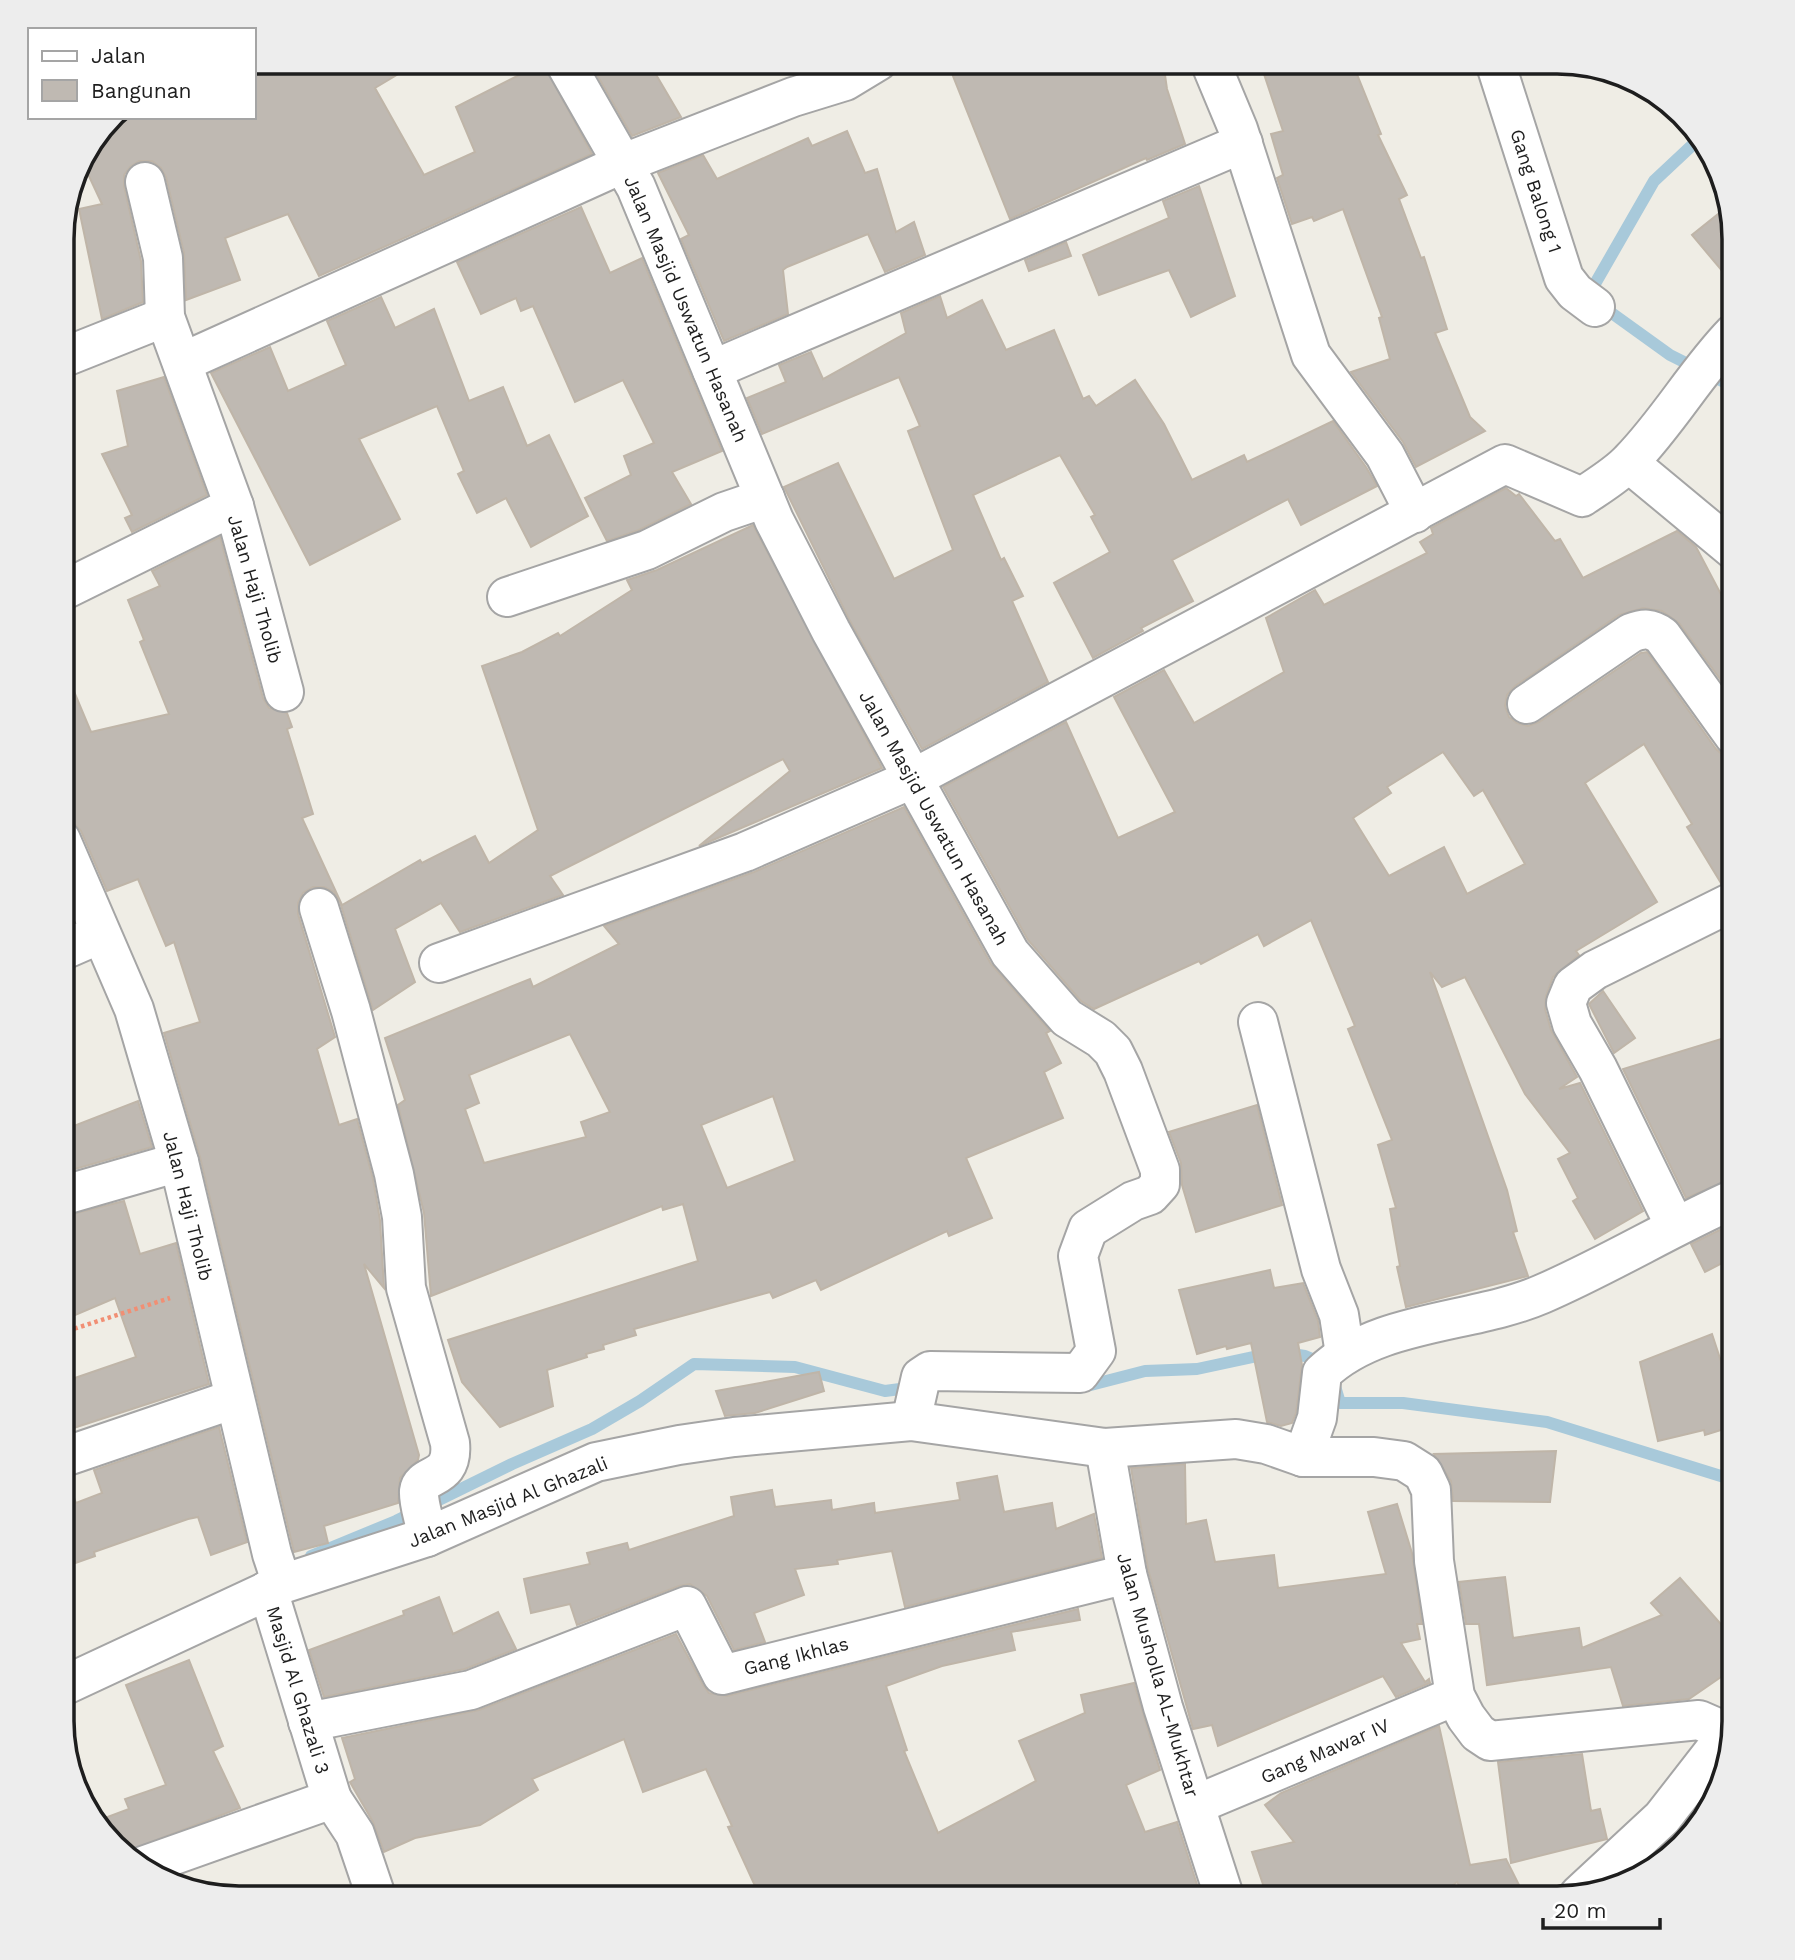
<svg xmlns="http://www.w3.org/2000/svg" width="1795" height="1960" font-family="'Work Sans',sans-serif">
<rect width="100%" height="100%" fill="#efede5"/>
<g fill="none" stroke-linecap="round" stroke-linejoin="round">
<g stroke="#a8c9da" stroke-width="12">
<polyline points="1701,137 1654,181 1588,296 1670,355 1734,387"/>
<polyline points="1285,1353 1305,1356 1324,1364"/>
<polyline points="1334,1383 1340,1403 1403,1403 1547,1422 1724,1477 1734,1489"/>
<polyline points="1079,1388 1145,1371 1197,1369 1267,1354"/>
<polyline points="311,1556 396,1521 512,1464 592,1429 640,1401 694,1364 795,1367 885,1391 915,1387"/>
</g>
</g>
<g fill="#bfb9b2" stroke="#bfb5a8" stroke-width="2" fill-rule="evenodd">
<polygon points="254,61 420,61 375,88 424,175 475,152 456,107 543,63 592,154 319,276 288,214 225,238 240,280 186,300 184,253 166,177 161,168 152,161 139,161 130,167 124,175 124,186 141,261 143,302 102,319 79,209 102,204 81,159 112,117 254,117"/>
<polygon points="589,61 648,61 681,117 632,136"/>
<polygon points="947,61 1163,61 1167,89 1185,144 1147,160 1146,158 1010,219"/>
<polygon points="1260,62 1352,62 1381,134 1378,135 1407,195 1399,199 1421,258 1424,257 1447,329 1435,333 1470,417 1485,431 1416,467 1403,442 1351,372 1390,359 1379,318 1382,317 1343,209 1314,221 1312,217 1292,224 1277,178 1283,175 1271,134 1283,131"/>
<polygon points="847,131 865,173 877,169 896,232 914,222 925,255 885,272 868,234 787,267 783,270 788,314 724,341 681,239 689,235 658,173 703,155 717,179 808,138 812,146"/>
<polygon points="1199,186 1235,296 1191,317 1169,270 1099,295 1083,255 1169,218 1163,201"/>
<polygon points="1728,206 1734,238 1734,285 1692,235"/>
<polygon points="581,207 610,273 642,258 722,451 672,472 691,504 639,530 607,541 585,498 631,475 624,456 654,443 623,380 575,402 533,306 521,311 516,298 481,314 457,262"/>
<polygon points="1066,242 1071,256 1029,271 1025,260"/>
<polygon points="940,296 947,318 982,300 1006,350 1054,330 1083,399 1089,396 1096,406 1135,380 1164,424 1192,480 1244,455 1247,462 1333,421 1366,467 1377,486 1301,525 1288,499 1172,560 1193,601 1141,628 1143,631 1093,658 1054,583 1110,552 1091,517 1095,515 1060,455 973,495 1001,560 1004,558 1023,596 1012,601 1048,682 922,749 850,621 784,487 838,463 894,579 953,550 908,431 920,426 899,377 762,434 747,398 786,382 779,365 811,352 823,379 906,333 901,313"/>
<polygon points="381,297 395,328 434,309 469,401 503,387 527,446 549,435 588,516 531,547 506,498 477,513 458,474 464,471 437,406 359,439 400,519 310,565 211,373 270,347 288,391 346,365 327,321"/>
<polygon points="164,377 207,495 132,532 125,518 132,515 102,454 128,446 117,391"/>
<path d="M 1506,488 L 1516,496 L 1519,494 L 1555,541 L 1560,539 L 1583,578 L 1677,531 L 1696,547 L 1734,619 L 1734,698 L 1679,623 L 1662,611 L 1643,608 L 1619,615 L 1515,686 L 1507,695 L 1505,706 L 1509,717 L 1517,723 L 1528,726 L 1539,722 L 1641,653 L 1647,652 L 1716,749 L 1724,756 L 1734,757 L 1734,879 L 1721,883 L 1687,827 L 1692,824 L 1644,744 L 1585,783 L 1657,902 L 1576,951 L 1579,955 L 1553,977 L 1546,996 L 1545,1009 L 1551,1030 L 1577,1077 L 1559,1089 L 1580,1083 L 1643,1211 L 1595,1239 L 1573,1201 L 1578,1198 L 1558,1159 L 1570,1153 L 1525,1094 L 1465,977 L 1442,987 L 1430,972 L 1507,1190 L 1517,1231 L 1513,1232 L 1528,1276 L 1406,1307 L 1397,1267 L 1400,1266 L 1390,1209 L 1396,1208 L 1378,1145 L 1392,1140 L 1348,1029 L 1355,1026 L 1311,920 L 1264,946 L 1258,934 L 1201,964 L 1199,961 L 1094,1009 L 1081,1001 L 1028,940 L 943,787 L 1066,722 L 1118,838 L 1175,812 L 1114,697 L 1164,670 L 1194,723 L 1284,672 L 1266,618 L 1315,590 L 1324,605 L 1427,553 L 1420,542 L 1433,534 L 1431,528 ZM 1443,752 L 1474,796 L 1483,790 L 1525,864 L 1467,894 L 1444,847 L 1389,876 L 1353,818 L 1391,793 L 1387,787 Z"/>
<polygon points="753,525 882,768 699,846 790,771 783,759 550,876 563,895 460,932 441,903 395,929 415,982 373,1010 340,902 334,892 324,887 313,887 303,893 298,903 298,914 335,1037 317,1049 339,1125 357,1119 373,1179 380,1220 384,1288 364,1264 419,1455 418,1460 400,1478 398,1503 324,1526 328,1543 294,1552 200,1157 164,1033 200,1022 174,942 166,946 138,879 107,891 81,831 73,822 61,818 62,663 91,732 169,714 140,642 144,640 128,600 160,586 152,571 220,537 263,698 269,708 287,713 292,727 287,729 313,814 302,818 342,905 420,860 422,863 475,836 489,863 538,830 482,666 522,652 558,633 560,636 632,590 627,580 657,570"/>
<path d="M 904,807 L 991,964 L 1050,1031 L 1046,1033 L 1061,1063 L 1044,1072 L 1063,1118 L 966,1158 L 992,1218 L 949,1236 L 947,1231 L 821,1290 L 816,1280 L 773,1298 L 770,1292 L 634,1329 L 636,1335 L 603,1345 L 604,1349 L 586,1354 L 587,1357 L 547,1370 L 553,1406 L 500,1427 L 462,1382 L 448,1340 L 698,1261 L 683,1204 L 663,1210 L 662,1206 L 431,1296 L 424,1213 L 398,1105 L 405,1100 L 385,1038 L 530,979 L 533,987 L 619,944 L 604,926 L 754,872 ZM 570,1034 L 610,1112 L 581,1122 L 586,1137 L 484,1163 L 465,1109 L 479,1103 L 469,1075 ZM 773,1096 L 795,1161 L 727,1188 L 701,1125 Z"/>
<polygon points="1603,991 1635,1038 1614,1053 1589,1004"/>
<polygon points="1734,1035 1734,1178 1686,1198 1623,1069"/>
<polygon points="138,1101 152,1147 61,1173 61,1131"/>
<polygon points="1257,1105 1282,1205 1196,1232 1182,1185 1181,1163 1169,1132"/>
<polygon points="124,1201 140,1254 176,1243 209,1384 61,1432 61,1390 74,1387 72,1379 136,1357 115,1298 61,1321 61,1217"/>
<polygon points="1734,1223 1734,1257 1705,1272 1691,1244"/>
<polygon points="1270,1270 1274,1288 1303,1283 1318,1321 1320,1337 1298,1343 1302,1365 1296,1413 1292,1423 1281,1426 1267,1422 1251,1343 1227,1349 1226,1346 1197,1354 1179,1290"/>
<polygon points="1712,1334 1734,1401 1734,1426 1705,1435 1704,1430 1658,1441 1640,1362"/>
<polygon points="819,1372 824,1391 755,1413 725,1416 716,1391"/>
<polygon points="219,1427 247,1542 211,1555 198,1517 188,1519 94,1552 95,1556 61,1568 61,1479 67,1479 76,1503 102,1493 94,1470"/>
<polygon points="1556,1451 1550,1502 1453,1501 1451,1481 1434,1454"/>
<polygon points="1185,1464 1186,1524 1206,1520 1215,1562 1274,1555 1278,1588 1386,1574 1368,1512 1397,1504 1412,1553 1422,1624 1417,1624 1420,1639 1401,1643 1425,1682 1429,1679 1430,1683 1396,1697 1383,1676 1218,1746 1212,1725 1193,1729 1148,1569 1131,1468"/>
<polygon points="997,1476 1004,1512 1052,1503 1056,1529 1094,1514 1102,1558 905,1607 892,1551 837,1560 838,1564 795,1569 804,1595 754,1613 765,1642 734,1650 707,1596 690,1584 679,1586 577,1625 570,1604 531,1613 524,1579 590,1564 587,1553 627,1543 629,1550 734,1516 731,1497 772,1490 775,1507 831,1500 832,1510 874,1503 875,1513 960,1500 957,1483"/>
<polygon points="1505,1577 1513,1638 1579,1628 1582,1648 1662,1615 1651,1603 1680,1578 1734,1639 1734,1668 1689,1699 1623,1706 1611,1667 1487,1685 1479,1624 1466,1624 1459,1582"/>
<polygon points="439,1597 453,1634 498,1612 516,1649 465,1669 324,1697 309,1650 404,1615 403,1611"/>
<polygon points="1078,1609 1080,1620 1011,1632 1015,1650 942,1666 886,1686 907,1750 904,1751 938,1833 1036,1781 1019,1741 1085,1713 1081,1695 1134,1683 1160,1770 1126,1785 1145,1832 1177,1822 1200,1894 1186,1899 761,1899 728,1827 732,1826 706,1769 643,1792 624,1739 532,1779 538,1790 480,1825 415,1838 384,1852 373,1822 350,1782 355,1779 342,1738 479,1710 676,1634 703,1685 709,1693 727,1696"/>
<polygon points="189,1660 223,1746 213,1751 240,1808 125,1852 98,1830 94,1822 129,1809 125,1799 166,1785 126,1685"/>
<polygon points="1439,1726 1470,1865 1506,1859 1526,1899 1468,1899 1457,1882 1436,1899 1268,1899 1252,1852 1294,1842 1265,1805 1281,1793"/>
<polygon points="1582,1754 1591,1811 1600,1809 1607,1839 1511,1863 1498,1762"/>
</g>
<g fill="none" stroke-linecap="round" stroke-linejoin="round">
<defs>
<g id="minor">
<polyline points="564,61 636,187 774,520 831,631 1010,953 1067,1018 1101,1039 1113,1051 1123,1071 1160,1170 1160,1184 1150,1195 1133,1201 1088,1229 1078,1256 1096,1351 1080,1373 930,1371 921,1377 911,1421"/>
<polyline points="1210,62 1238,129 1311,355 1385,455 1415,513"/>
<polyline points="1495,62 1564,278 1575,292 1595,307"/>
<polyline points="145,182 163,258 165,317 234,506"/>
<polyline points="62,358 165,317"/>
<polyline points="183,362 624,163 793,97 845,81 878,61"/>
<polyline points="712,370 1243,143"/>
<polyline points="1629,463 1734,550"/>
<polyline points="62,591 234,506 284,692"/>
<polyline points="507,597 647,550 724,512 765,498"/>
<path d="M 1527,704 L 1631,633 C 1644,628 1651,628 1662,636 L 1734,736"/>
<polyline points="61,840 134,1009 179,1162 272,1554 282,1584"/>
<path d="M 319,908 L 351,1011 L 394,1174 L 402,1217 L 406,1288 L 450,1443 C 454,1482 421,1472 419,1491 C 418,1505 426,1523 427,1537"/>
<polyline points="61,951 100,934"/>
<path d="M 439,963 L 745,852 L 912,779 L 1505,464 L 1582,497 C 1598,486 1617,475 1630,461 C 1669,421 1696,372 1734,333"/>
<polyline points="1258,1022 1321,1269 1339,1315 1345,1354"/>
<polyline points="61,1196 179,1162"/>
<polyline points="1675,1226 1598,1069 1572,1024 1566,1003 1573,986 1595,970 1734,901"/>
<polyline points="1105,1448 1127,1574 1163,1707 1225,1899"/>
<polyline points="1303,1457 1374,1457 1404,1461 1423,1473 1431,1490 1434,1561 1455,1696 1466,1717 1478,1733 1490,1741 1699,1720 1731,1734"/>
<polyline points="61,1458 234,1399"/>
<path d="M 61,1687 L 282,1584 L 427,1537 L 596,1462 L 679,1445 L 734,1437 L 911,1421 L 1105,1448 L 1236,1439 L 1266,1444 L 1303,1457 L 1317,1418 L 1322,1373 C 1378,1319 1473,1324 1542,1294 C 1607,1266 1669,1228 1734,1199"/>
<polyline points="308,1722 471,1690 687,1606 722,1675 1127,1574"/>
<polyline points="332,1799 355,1834 377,1899"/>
<polyline points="1195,1805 1455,1696"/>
<polyline points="143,1866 332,1799 268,1590"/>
<polyline points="1579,1895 1662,1818 1732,1728"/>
</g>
</defs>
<use href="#minor" stroke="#a5a5a5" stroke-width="42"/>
<polyline stroke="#f18f74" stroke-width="4.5" stroke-dasharray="3.5 3.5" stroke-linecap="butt" points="61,1333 170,1298"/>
<use href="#minor" stroke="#fff" stroke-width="38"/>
</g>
<g text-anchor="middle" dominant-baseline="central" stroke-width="5" stroke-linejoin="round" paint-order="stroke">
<g font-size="19" fill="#1e1e1e" stroke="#fff">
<text transform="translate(1536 191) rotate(72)">Gang Balong 1</text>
<text transform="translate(686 309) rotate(67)">Jalan Masjid Uswatun Hasanah</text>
<text transform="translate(255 589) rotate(74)">Jalan Haji Tholib</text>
<text transform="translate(934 818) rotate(61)">Jalan Masjid Uswatun Hasanah</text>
<text transform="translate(188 1206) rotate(76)">Jalan Haji Tholib</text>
<text transform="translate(508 1502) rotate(-22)">Jalan Masjid Al Ghazali</text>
<text transform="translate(796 1656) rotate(-14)">Gang Ikhlas</text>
<text transform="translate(1158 1675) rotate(74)">Jalan Musholla AL-Mukhtar</text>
<text transform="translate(298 1690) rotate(73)">Masjid Al Ghazali 3</text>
<text transform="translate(1325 1751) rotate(-23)">Gang Mawar IV</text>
</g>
</g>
<path d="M0 0H1795V1960H0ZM239 74H1557A165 165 0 0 1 1722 239V1721A165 165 0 0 1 1557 1886H239A165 165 0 0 1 74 1721V239A165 165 0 0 1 239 74Z" fill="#ededed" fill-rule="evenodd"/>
<path fill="none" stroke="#1e1e1e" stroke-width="3.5" d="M239 74H1557A165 165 0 0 1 1722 239V1721A165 165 0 0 1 1557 1886H239A165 165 0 0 1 74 1721V239A165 165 0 0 1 239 74Z"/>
<rect x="28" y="28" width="228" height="91" fill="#ffffff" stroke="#a5a5a5" stroke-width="2"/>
<rect x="42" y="51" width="35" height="10" fill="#ffffff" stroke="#a5a5a5" stroke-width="2"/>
<text x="91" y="63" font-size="21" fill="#1e1e1e">Jalan</text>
<rect x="42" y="80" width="35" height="21" fill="#bfb9b2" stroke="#a5a5a5" stroke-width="2"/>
<text x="91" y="98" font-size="21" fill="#1e1e1e">Bangunan</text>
<path d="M1543 1918v10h117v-10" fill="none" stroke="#1e1e1e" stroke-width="3.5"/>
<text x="1554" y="1918" font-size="21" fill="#1e1e1e" stroke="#ffffff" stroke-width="5" paint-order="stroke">20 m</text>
</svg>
